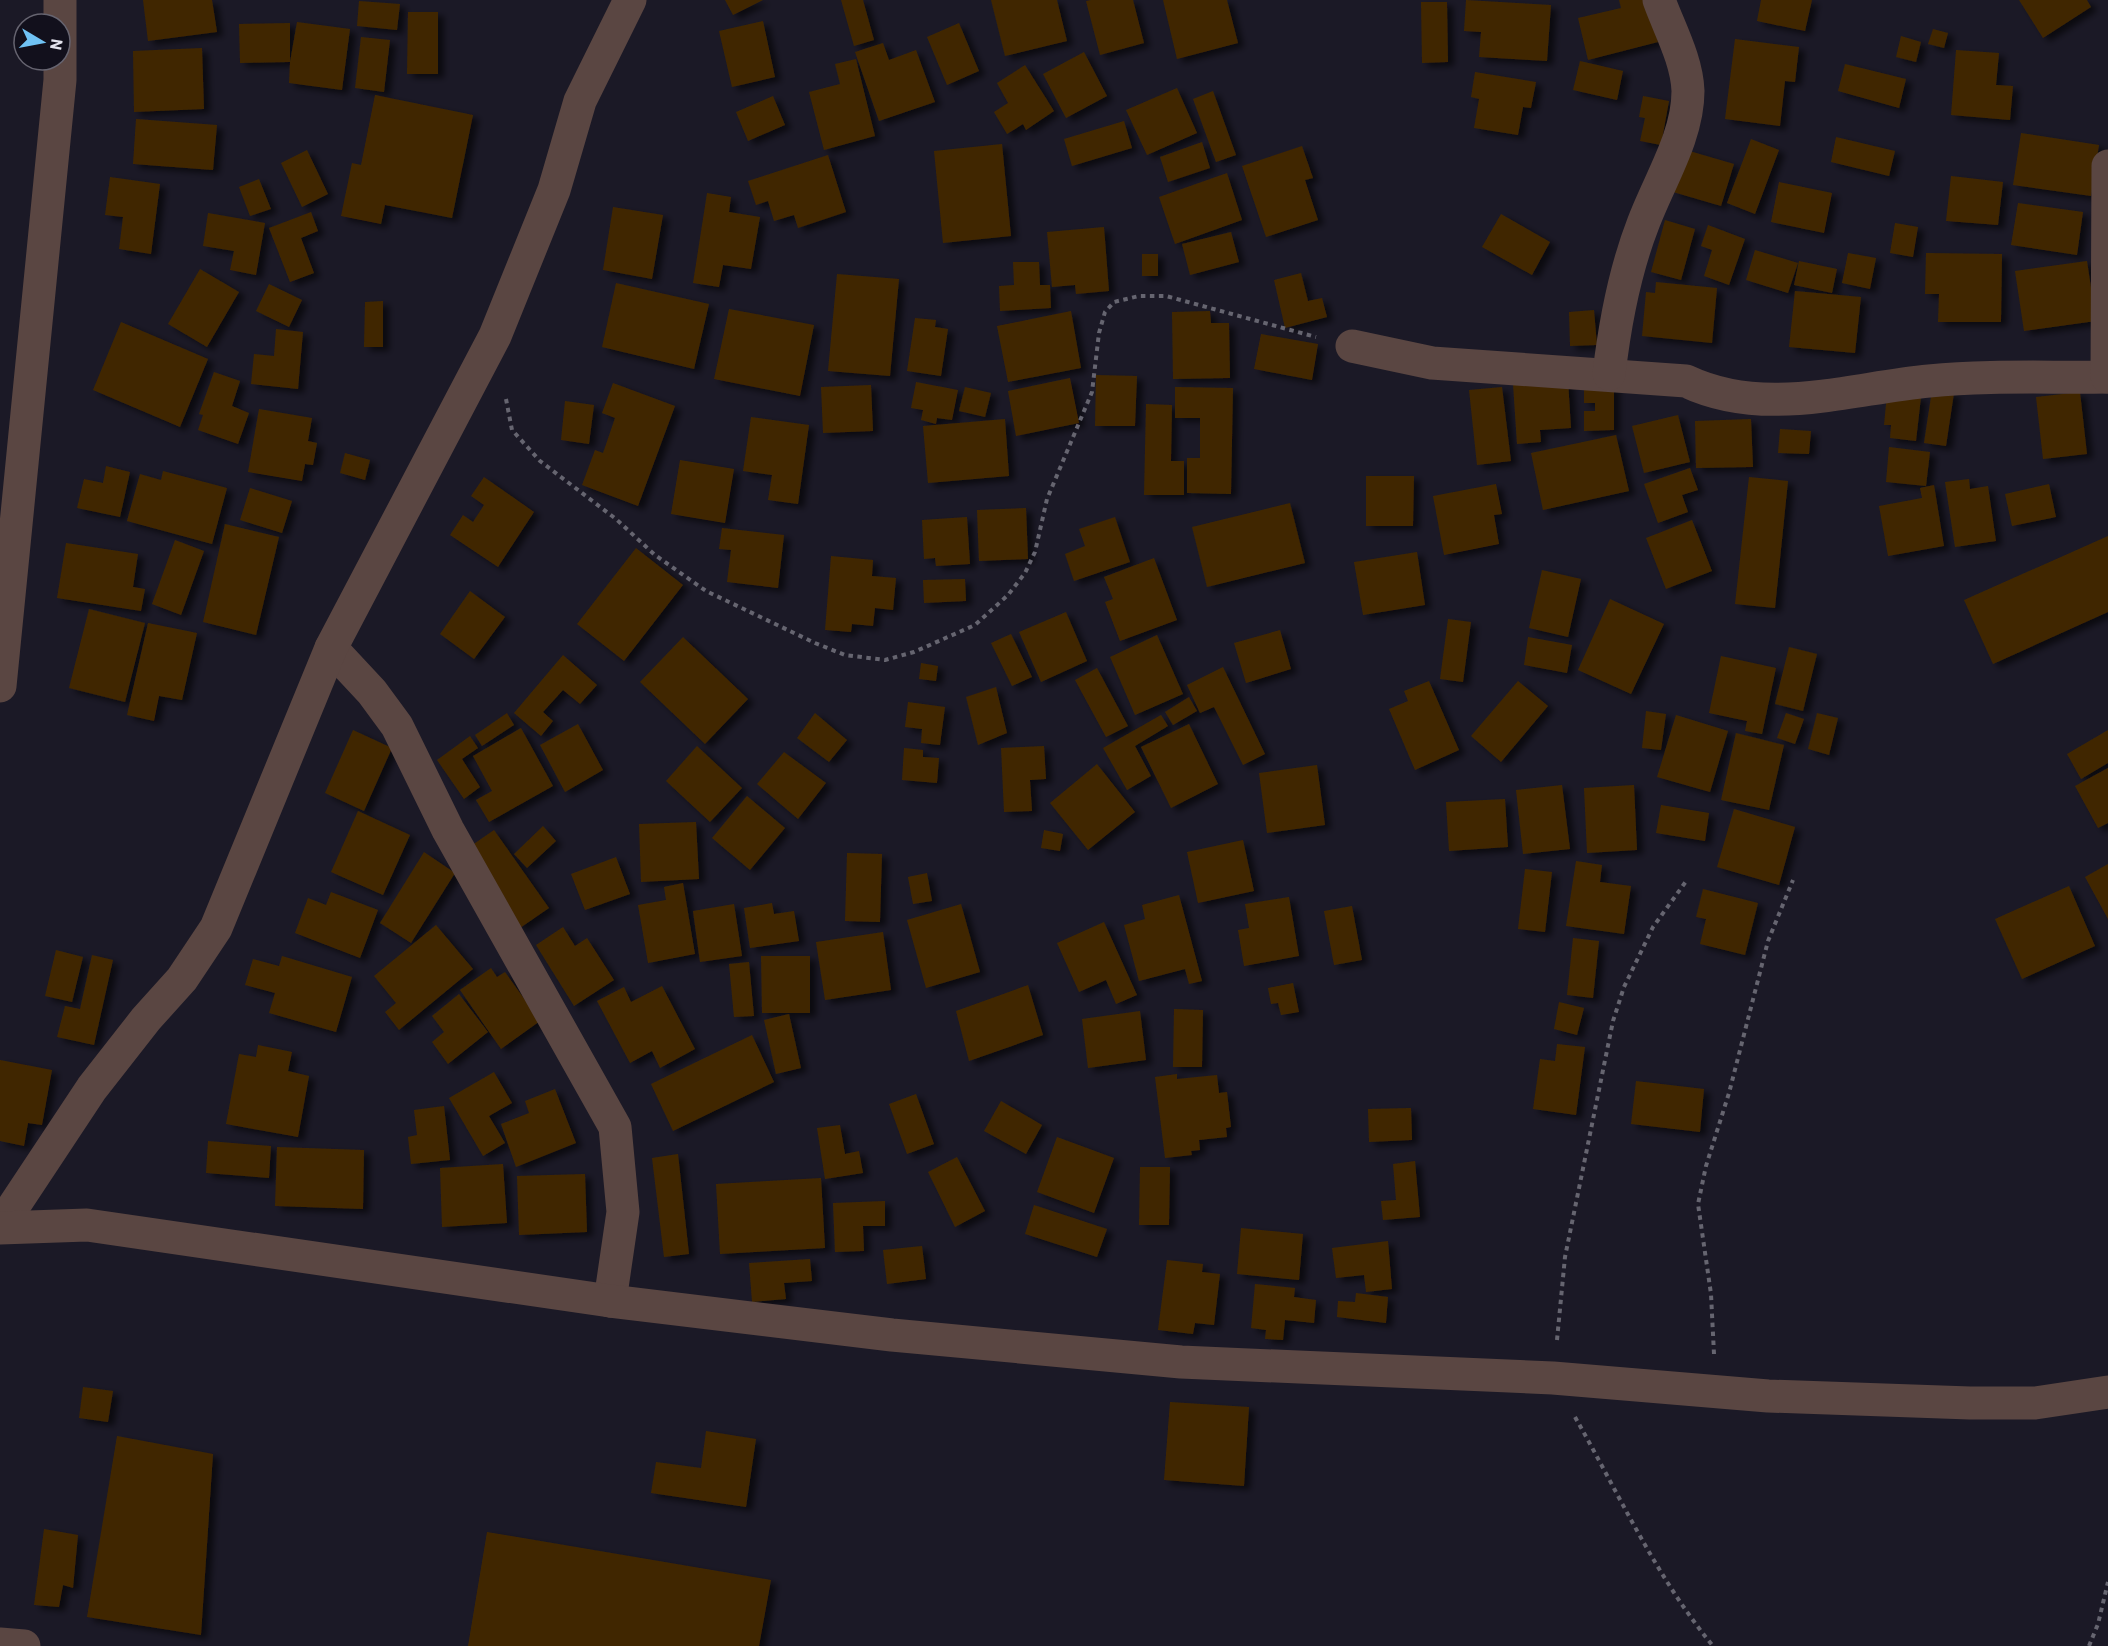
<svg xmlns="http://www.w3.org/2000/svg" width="2108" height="1646" font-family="Barlow,sans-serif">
<defs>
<filter id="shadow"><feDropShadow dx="6" dy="4" stdDeviation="3" flood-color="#0009"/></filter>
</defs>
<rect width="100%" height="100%" fill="#1b1926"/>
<g fill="#402700" filter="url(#shadow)">
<polygon points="143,0 212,0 217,32 148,41"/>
<polygon points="725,0 763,0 733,15"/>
<polygon points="841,0 863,0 874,40 854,46"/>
<polygon points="991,0 1057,0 1067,41 1005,56"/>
<polygon points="1091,0 1133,0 1144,43 1100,55 1086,1"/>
<polygon points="1163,0 1227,0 1238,43 1177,59"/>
<polygon points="1466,0 1551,5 1547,61 1479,57 1481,32 1464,31"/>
<polygon points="1619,0 1647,0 1658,42 1588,60 1578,18 1621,8"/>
<polygon points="1761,0 1812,0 1805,31 1757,21"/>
<polygon points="2019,0 2087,0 2091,7 2043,38"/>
<polygon points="359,1 400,4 397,30 357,26"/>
<polygon points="1421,2 1447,2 1448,62 1422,63"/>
<polygon points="408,12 438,12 438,74 407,74"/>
<polygon points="763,21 775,77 732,87 719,31"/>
<polygon points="297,22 350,29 342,90 289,83 290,62 240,63 239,24 290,23 290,62"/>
<polygon points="959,23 979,71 947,85 927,37"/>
<polygon points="1933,29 1948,33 1944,48 1928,44"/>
<polygon points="1901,36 1921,42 1916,62 1896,57"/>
<polygon points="361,37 390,40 384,92 355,88"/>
<polygon points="1735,39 1799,47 1795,82 1785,81 1780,126 1725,119"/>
<polygon points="883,43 889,60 916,50 935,102 879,121 855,52"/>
<polygon points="202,48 204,109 134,112 133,51"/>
<polygon points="1956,50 1999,53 1996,85 2013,86 2010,120 1951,115"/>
<polygon points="1084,52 1107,96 1066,118 1043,74"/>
<polygon points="856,59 875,136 824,150 809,92 840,84 835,64"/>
<polygon points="1580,61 1623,71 1617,100 1573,90"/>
<polygon points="1845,64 1906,79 1899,108 1838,91"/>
<polygon points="1025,65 1054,111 1026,130 1023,124 1007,134 994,112 1008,103 997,83"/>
<polygon points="1475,72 1536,82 1531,108 1523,107 1518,135 1474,128 1479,99 1471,97"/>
<polygon points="1177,88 1197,133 1147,155 1126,110"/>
<polygon points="1213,91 1236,155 1216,162 1193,99"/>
<polygon points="375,95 473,115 452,218 385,205 381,224 341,216 352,163 361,165"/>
<polygon points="773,96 785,125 748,141 736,112"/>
<polygon points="1643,96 1669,101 1661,145 1640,141 1645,118 1639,117"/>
<polygon points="136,119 217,125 213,170 133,164"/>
<polygon points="1124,121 1132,148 1072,166 1064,139"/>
<polygon points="2021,133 2099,145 2091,196 2013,185"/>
<polygon points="1836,137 1895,151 1889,176 1831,162"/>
<polygon points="1751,139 1779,150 1755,214 1727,203"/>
<polygon points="1202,142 1210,168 1168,182 1160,157"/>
<polygon points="1002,144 1011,236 943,243 934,151"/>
<polygon points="1302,146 1313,178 1305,180 1318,220 1266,237 1242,166"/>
<polygon points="307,150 328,194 302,207 281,163"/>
<polygon points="1686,150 1734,164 1721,206 1673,192"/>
<polygon points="828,155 846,212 798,228 794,215 774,221 768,201 756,205 748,181"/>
<polygon points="1227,173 1242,220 1175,244 1159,197"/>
<polygon points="1951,176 2003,182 1998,225 1946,221"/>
<polygon points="110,177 160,184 151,254 119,249 123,217 105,215"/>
<polygon points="259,179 271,209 250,216 239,187"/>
<polygon points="1779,182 1832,193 1824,233 1771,222"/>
<polygon points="707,193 731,197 729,212 760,217 751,269 723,265 719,287 693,283"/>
<polygon points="2018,203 2083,212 2077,255 2011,245"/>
<polygon points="613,207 663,215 652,279 603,270"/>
<polygon points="311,212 318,231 301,238 314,273 290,282 269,228"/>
<polygon points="208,213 265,223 256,275 230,270 234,251 203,246"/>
<polygon points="1501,214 1550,242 1532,275 1482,247"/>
<polygon points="1665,220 1695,229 1681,280 1651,272"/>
<polygon points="1895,223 1918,227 1913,257 1890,253"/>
<polygon points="1708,225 1745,239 1729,285 1704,276 1712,250 1701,246"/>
<polygon points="1104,227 1109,291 1076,294 1075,285 1052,287 1047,232"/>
<polygon points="1231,232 1239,262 1190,275 1182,244"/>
<polygon points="1755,250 1798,263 1788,293 1746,280"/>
<polygon points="1848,253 1876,258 1870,289 1842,283"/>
<polygon points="1926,253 2002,254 2001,322 1938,322 1939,294 1925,294"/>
<rect x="1142" y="254" width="16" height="22"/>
<polygon points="1799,261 1837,269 1832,293 1794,285"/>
<polygon points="2087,261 2096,321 2024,331 2015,271"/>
<polygon points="1013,262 1039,262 1040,285 1050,285 1051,308 1000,311 999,286 1014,285"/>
<polygon points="200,269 239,292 207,347 168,324"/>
<polygon points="1301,273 1308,301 1322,298 1327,317 1285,328 1274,280"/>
<polygon points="837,274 899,279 890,376 828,371"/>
<polygon points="1656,282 1717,288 1712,343 1642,336 1646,292 1655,293"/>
<polygon points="616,283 709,304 694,369 602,347"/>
<polygon points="269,284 302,300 289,327 256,311"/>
<polygon points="1795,291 1861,297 1855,353 1789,347"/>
<polygon points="383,301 383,347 364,347 365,302"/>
<polygon points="729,309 814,325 800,396 714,379"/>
<polygon points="1594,310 1597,345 1570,346 1569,312"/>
<polygon points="1071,311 1081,368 1008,382 997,326"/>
<polygon points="1210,311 1211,323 1229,323 1230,378 1173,379 1172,312"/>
<polygon points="915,318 936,320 935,327 948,329 941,376 907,371"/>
<polygon points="121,322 208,359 180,427 93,390"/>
<polygon points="276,329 303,332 298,389 251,384 254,354 274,356"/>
<polygon points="1261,334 1318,344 1312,380 1254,369"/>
<polygon points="214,372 240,381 232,406 249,413 238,444 198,430 203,415 199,414"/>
<polygon points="1096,375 1137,376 1135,426 1095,426"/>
<polygon points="1070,378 1079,423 1016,436 1008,391"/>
<polygon points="1568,380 1571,428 1540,430 1541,442 1517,444 1513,384"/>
<polygon points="916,382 958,390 952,420 937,418 936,424 921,420 923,410 911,408"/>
<polygon points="613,383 675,406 638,506 582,485 595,450 603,453 615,418 602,413"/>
<polygon points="1584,384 1614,384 1614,430 1584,431 1584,411 1595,411 1595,403 1584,403"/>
<polygon points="871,385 873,431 823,433 821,387"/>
<polygon points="965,387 991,393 985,417 959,411"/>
<polygon points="1175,387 1233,388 1231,494 1187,493 1187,458 1200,458 1200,418 1175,418"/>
<polygon points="1502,387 1511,461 1477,465 1469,390"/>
<polygon points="1932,390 1954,393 1946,446 1924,443"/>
<polygon points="2080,392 2087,454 2043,459 2036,397"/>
<polygon points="1887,394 1921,397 1916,441 1890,438 1891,425 1884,425"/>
<polygon points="565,401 594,405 589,444 561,440"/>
<polygon points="1146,404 1172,405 1171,461 1184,461 1184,495 1144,495"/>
<polygon points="259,409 312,418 308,441 317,443 313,465 305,464 302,481 248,472"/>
<polygon points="1678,415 1690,462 1644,473 1632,426"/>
<polygon points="751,417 809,425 798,504 768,500 772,475 743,471"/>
<polygon points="1005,419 1009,476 928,483 923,426"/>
<polygon points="1751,419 1753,467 1696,468 1695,421"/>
<polygon points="1780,429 1811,431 1809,454 1778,453"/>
<polygon points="1616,435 1629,491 1543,510 1531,453"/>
<polygon points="1889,447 1930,452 1926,486 1886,482"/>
<polygon points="345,453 370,460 365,480 340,473"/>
<polygon points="680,460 734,469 725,523 671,514"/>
<polygon points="106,466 130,472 120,517 77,508 84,479 103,483"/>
<polygon points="1690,468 1698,490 1682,495 1688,512 1658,523 1644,484"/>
<polygon points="163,471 227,488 212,544 127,521 140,474 161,480"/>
<polygon points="1366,476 1414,476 1413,526 1366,526"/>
<polygon points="484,477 534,512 498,567 450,535 463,515 473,522 484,505 471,496"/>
<polygon points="1749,477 1788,481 1775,608 1735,604"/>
<polygon points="1969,479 1970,489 1988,486 1996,541 1955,547 1945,482"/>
<polygon points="1496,484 1502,514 1494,515 1499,544 1444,555 1433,496"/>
<polygon points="2049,484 2056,517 2012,526 2005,494"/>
<polygon points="1934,485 1944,546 1888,556 1879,506 1922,498 1920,488"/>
<polygon points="250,488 292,501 282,533 240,520"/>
<polygon points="1290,503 1305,563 1207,587 1192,527"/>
<polygon points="1026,508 1028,559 979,561 977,510"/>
<polygon points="967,517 970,564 936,566 935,558 924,559 922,520"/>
<polygon points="1115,517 1130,562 1074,581 1065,554 1085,546 1079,529"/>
<polygon points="1692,520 1712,571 1666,589 1646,538"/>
<polygon points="225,524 279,537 256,635 203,622"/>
<polygon points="722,528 784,535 778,588 727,582 731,550 719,549"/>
<polygon points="2108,536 2108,612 1993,664 1964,600"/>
<polygon points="175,540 204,551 181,615 152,604"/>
<polygon points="66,543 138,554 133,587 145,589 141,611 57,598"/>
<polygon points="636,548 683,585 624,661 577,624"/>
<polygon points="1417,552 1425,605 1363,615 1354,562"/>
<polygon points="831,556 873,560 872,576 896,578 893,610 875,608 873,626 852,624 851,632 825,630"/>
<polygon points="1154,558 1177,620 1120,641 1105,602 1113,599 1104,577"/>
<polygon points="1542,570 1581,579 1568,637 1529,628"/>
<polygon points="965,579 966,601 924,603 923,580"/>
<polygon points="470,591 505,617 474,659 440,634"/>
<polygon points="1610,599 1664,624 1631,694 1578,670"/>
<polygon points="89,609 145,623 125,702 69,688"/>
<polygon points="1066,612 1087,661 1041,682 1019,632"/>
<polygon points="1448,619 1471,622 1463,682 1440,679"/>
<polygon points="148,623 197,633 182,700 159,696 154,721 127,715"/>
<polygon points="1280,630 1291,669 1246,683 1234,643"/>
<polygon points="1011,634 1032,677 1012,686 991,643"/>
<polygon points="1157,635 1183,694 1135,715 1110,657"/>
<polygon points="683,637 748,699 705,744 640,682"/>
<polygon points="1528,637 1572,645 1567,673 1524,665"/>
<polygon points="1789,647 1817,654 1803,711 1775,704"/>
<polygon points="563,655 597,685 580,704 563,690 543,712 553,721 541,736 514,713"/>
<polygon points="1721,656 1776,668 1762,734 1745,731 1747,721 1709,713"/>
<polygon points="921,663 938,666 936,681 919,679"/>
<polygon points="1223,667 1265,754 1243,765 1214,707 1200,713 1187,685"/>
<polygon points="1097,668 1128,726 1106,737 1075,680"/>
<polygon points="1429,681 1459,750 1415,770 1389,709 1408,701 1404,691"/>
<polygon points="1518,681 1548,706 1501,762 1471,736"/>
<polygon points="996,687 1007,733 978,745 966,697"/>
<polygon points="1189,697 1197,711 1173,725 1165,712"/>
<polygon points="908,702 945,707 940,745 921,743 922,729 905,727"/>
<polygon points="1646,711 1666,714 1661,750 1642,748"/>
<polygon points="507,713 514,725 482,746 475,735"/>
<polygon points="815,713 847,740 829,762 797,738"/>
<polygon points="1786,713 1804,719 1795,744 1777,738"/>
<polygon points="1817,713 1838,718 1829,755 1808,749"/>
<polygon points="1161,715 1168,726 1135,746 1151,776 1127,790 1103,748"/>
<polygon points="1676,715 1728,731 1710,792 1657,777"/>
<polygon points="578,724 603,770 565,792 540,745"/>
<polygon points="1189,724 1218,784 1171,808 1141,747"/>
<polygon points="521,728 553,786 489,822 476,800 492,791 473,756"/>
<polygon points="353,730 392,748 364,811 325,793"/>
<polygon points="2108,730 2108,763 2081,779 2067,754"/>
<polygon points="1736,733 1784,745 1769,810 1721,800"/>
<polygon points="470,736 478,748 462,759 480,787 464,799 437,760"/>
<polygon points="697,746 742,788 710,822 666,781"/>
<polygon points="1044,746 1046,779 1030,780 1032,811 1004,812 1001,748"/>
<polygon points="904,748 923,750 923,757 939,758 937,783 902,780"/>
<polygon points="784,752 826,783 798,819 757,784"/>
<polygon points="1097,764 1135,812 1088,850 1050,803"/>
<polygon points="1317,765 1325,825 1267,833 1259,773"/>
<polygon points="2108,768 2108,823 2098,828 2075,786"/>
<polygon points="1562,785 1570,849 1523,854 1516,790"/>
<polygon points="1634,785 1637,850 1587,853 1584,788"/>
<polygon points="747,796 785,828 750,870 712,838"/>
<polygon points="1505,799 1508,847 1449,851 1446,802"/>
<polygon points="1661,805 1709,813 1705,841 1656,833"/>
<polygon points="1734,809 1795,827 1779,885 1717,867"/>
<polygon points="358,811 410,835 383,895 331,872"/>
<polygon points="696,822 699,879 641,882 639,824"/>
<polygon points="543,826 556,841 527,868 514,854"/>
<polygon points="494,830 549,908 520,928 465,850"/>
<polygon points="1044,830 1063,834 1060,851 1041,848"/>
<polygon points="1243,840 1254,891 1198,903 1187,852"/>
<polygon points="424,852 455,873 411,943 380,923"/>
<polygon points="847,853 882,854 880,922 845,921"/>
<polygon points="616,857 630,894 585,910 571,874"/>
<polygon points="1576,861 1602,865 1600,882 1631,886 1624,934 1566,926"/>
<polygon points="2108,864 2108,919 2085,877"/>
<polygon points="1525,869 1552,872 1545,932 1518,929"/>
<polygon points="927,873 932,901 913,904 908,877"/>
<polygon points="683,883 695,954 648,963 638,905 666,900 664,887"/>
<polygon points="2069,886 2095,946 2022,979 1995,919"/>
<polygon points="1703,889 1758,903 1745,955 1700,944 1706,919 1696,917"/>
<polygon points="331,892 378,910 360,958 295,933 308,898 326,905"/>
<polygon points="1179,895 1202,981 1189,984 1185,969 1139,981 1124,925 1145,919 1142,905"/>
<polygon points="1289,897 1299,956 1244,966 1238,930 1249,928 1245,904"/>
<polygon points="772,903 774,914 794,911 799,941 750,948 744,908"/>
<polygon points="734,904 742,956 700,962 693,911"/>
<polygon points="961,904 980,972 926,988 907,920"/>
<polygon points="1352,906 1362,960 1334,965 1324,911"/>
<polygon points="1104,922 1137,995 1116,1004 1106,980 1079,992 1057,943"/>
<polygon points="436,925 473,969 399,1030 385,1012 396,1003 374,976"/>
<polygon points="563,927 575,946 587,938 614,980 574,1006 536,945"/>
<polygon points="883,932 891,990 825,1000 816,942"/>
<polygon points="1573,938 1599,941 1593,998 1567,995"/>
<polygon points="56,950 83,957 72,1002 45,996"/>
<polygon points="92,955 113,960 94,1045 57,1037 65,1006 80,1009"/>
<polygon points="282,956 352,977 336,1032 269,1013 275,993 245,985 253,959 279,966"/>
<polygon points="761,956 810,956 810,1013 762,1013"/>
<polygon points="749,962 754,1016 734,1017 729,964"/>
<polygon points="491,968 497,977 505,972 540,1021 501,1049 460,990"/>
<polygon points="1293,983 1299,1012 1281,1015 1278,1003 1271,1004 1268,988"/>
<polygon points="1028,985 1043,1035 969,1061 956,1011"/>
<polygon points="662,986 695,1049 660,1068 652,1051 630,1063 597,1001 624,987 631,1002"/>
<polygon points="459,994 488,1032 448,1064 432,1042 444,1032 432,1016"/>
<polygon points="1559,1002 1584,1008 1577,1035 1554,1029"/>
<polygon points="1174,1009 1203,1010 1202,1067 1173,1067"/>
<polygon points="1140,1011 1146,1060 1088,1068 1082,1019"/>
<polygon points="789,1014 801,1068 776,1074 764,1020"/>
<polygon points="752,1035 774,1082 673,1131 651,1084"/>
<polygon points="1557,1044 1585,1047 1576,1115 1533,1109 1540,1059 1555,1061"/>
<polygon points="258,1045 292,1052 288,1071 309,1076 298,1137 226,1124 239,1054 256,1057"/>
<polygon points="0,1060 52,1070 42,1125 28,1123 24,1146 0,1141"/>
<polygon points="494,1072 512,1103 489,1116 505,1143 483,1156 449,1098"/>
<polygon points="1177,1074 1177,1079 1217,1075 1219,1093 1227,1092 1231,1127 1226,1128 1227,1137 1199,1140 1200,1150 1191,1151 1192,1155 1165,1158 1155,1077"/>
<polygon points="1636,1081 1704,1089 1700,1132 1631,1124"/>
<polygon points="555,1089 576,1143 516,1167 501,1124 529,1113 525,1101"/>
<polygon points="916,1094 934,1144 907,1154 889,1104"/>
<polygon points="1001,1101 1042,1125 1026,1154 984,1131"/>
<polygon points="444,1106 450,1160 411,1164 408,1137 417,1135 414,1110"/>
<polygon points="1411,1108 1412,1140 1369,1142 1368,1109"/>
<polygon points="840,1125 845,1154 859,1151 863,1173 825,1179 817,1128"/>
<polygon points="1057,1137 1114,1158 1094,1213 1037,1192"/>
<polygon points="208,1141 271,1146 269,1178 206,1173"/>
<polygon points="277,1147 364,1150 363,1209 275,1206"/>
<polygon points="678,1154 689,1254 664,1257 652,1158"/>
<polygon points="957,1157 985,1211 955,1227 928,1172"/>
<polygon points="1415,1161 1420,1217 1383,1220 1381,1201 1396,1200 1393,1164"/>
<polygon points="503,1164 507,1223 442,1227 440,1168"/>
<polygon points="1140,1167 1170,1167 1169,1225 1139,1225"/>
<polygon points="585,1174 587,1232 519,1235 517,1176"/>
<polygon points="821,1178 825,1248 720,1254 716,1184"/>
<polygon points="885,1201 885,1226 863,1226 864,1251 835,1252 833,1203"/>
<polygon points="1034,1205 1107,1229 1097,1257 1025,1234"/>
<polygon points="1241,1228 1303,1234 1299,1280 1237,1274"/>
<polygon points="1388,1241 1392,1289 1366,1292 1364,1275 1336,1278 1332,1248"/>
<polygon points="922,1246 926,1279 887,1284 883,1250"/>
<polygon points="810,1259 812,1281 784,1283 786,1299 752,1302 749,1263"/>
<polygon points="1167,1260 1203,1264 1202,1272 1220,1274 1214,1325 1195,1323 1193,1334 1158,1330"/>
<polygon points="1255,1284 1295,1288 1294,1297 1316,1300 1314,1323 1285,1320 1283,1340 1265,1339 1266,1330 1251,1328"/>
<polygon points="1356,1293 1388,1297 1386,1323 1337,1317 1338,1301 1355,1302"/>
<polygon points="83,1387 113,1391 108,1422 79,1418"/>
<polygon points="1170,1402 1249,1407 1244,1486 1164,1480"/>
<polygon points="706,1431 756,1439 746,1507 651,1493 656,1462 701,1468"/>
<polygon points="117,1436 213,1454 201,1635 87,1617"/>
<polygon points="44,1529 78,1535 73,1588 63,1585 59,1607 34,1605"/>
<polygon points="487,1532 771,1580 759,1646 468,1646"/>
</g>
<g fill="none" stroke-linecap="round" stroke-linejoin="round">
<g stroke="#666570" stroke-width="4" stroke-dasharray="4.5 4.5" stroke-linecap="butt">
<polyline points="506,399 512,430 540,461 616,519 655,555 706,591 815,643 845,655 885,660 914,652 975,625 1008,595 1025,573 1035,552 1047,499 1092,392 1099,333 1105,312 1114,302 1139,296 1166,296 1316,337"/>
<polyline points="1557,1340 1565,1257 1613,1021 1624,987 1653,927 1687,880"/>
<polyline points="1714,1354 1711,1294 1698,1204 1706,1166 1729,1093 1768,941 1793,880"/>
<path d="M 1575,1417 C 1619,1494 1656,1577 1713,1646"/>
<polyline points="2089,1646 2098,1624 2108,1582"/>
</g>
<g stroke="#5a4642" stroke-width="33">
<path d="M 1352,346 L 1432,363 L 1686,381 C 1764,418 1847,389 1929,381 C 1988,375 2049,378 2108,377"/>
<path d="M 1609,374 C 1615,322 1624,273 1643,224 C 1659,181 1688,137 1688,91 C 1687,60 1669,28 1659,0"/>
<polyline points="2107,377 2108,166"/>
<polyline points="331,648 372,692 397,726 448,830 615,1127 623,1212 610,1301"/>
<polyline points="0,686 60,80 60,0"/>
<polyline points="0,1227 92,1088 146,1019 182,979 216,928 331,648 495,336 554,190 580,101 630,0"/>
<polyline points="0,1228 87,1225 610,1301 892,1335 1181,1362 1553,1378 1768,1396 1970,1403 2035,1403 2108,1392"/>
<polyline points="0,1644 24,1646"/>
</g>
</g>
<g transform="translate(42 42) rotate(100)"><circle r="28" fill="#12101c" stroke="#666470" stroke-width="1.5"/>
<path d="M0-4.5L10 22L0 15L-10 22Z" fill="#70c2f4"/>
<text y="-9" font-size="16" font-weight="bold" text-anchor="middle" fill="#e4e3ed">N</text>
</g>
</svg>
